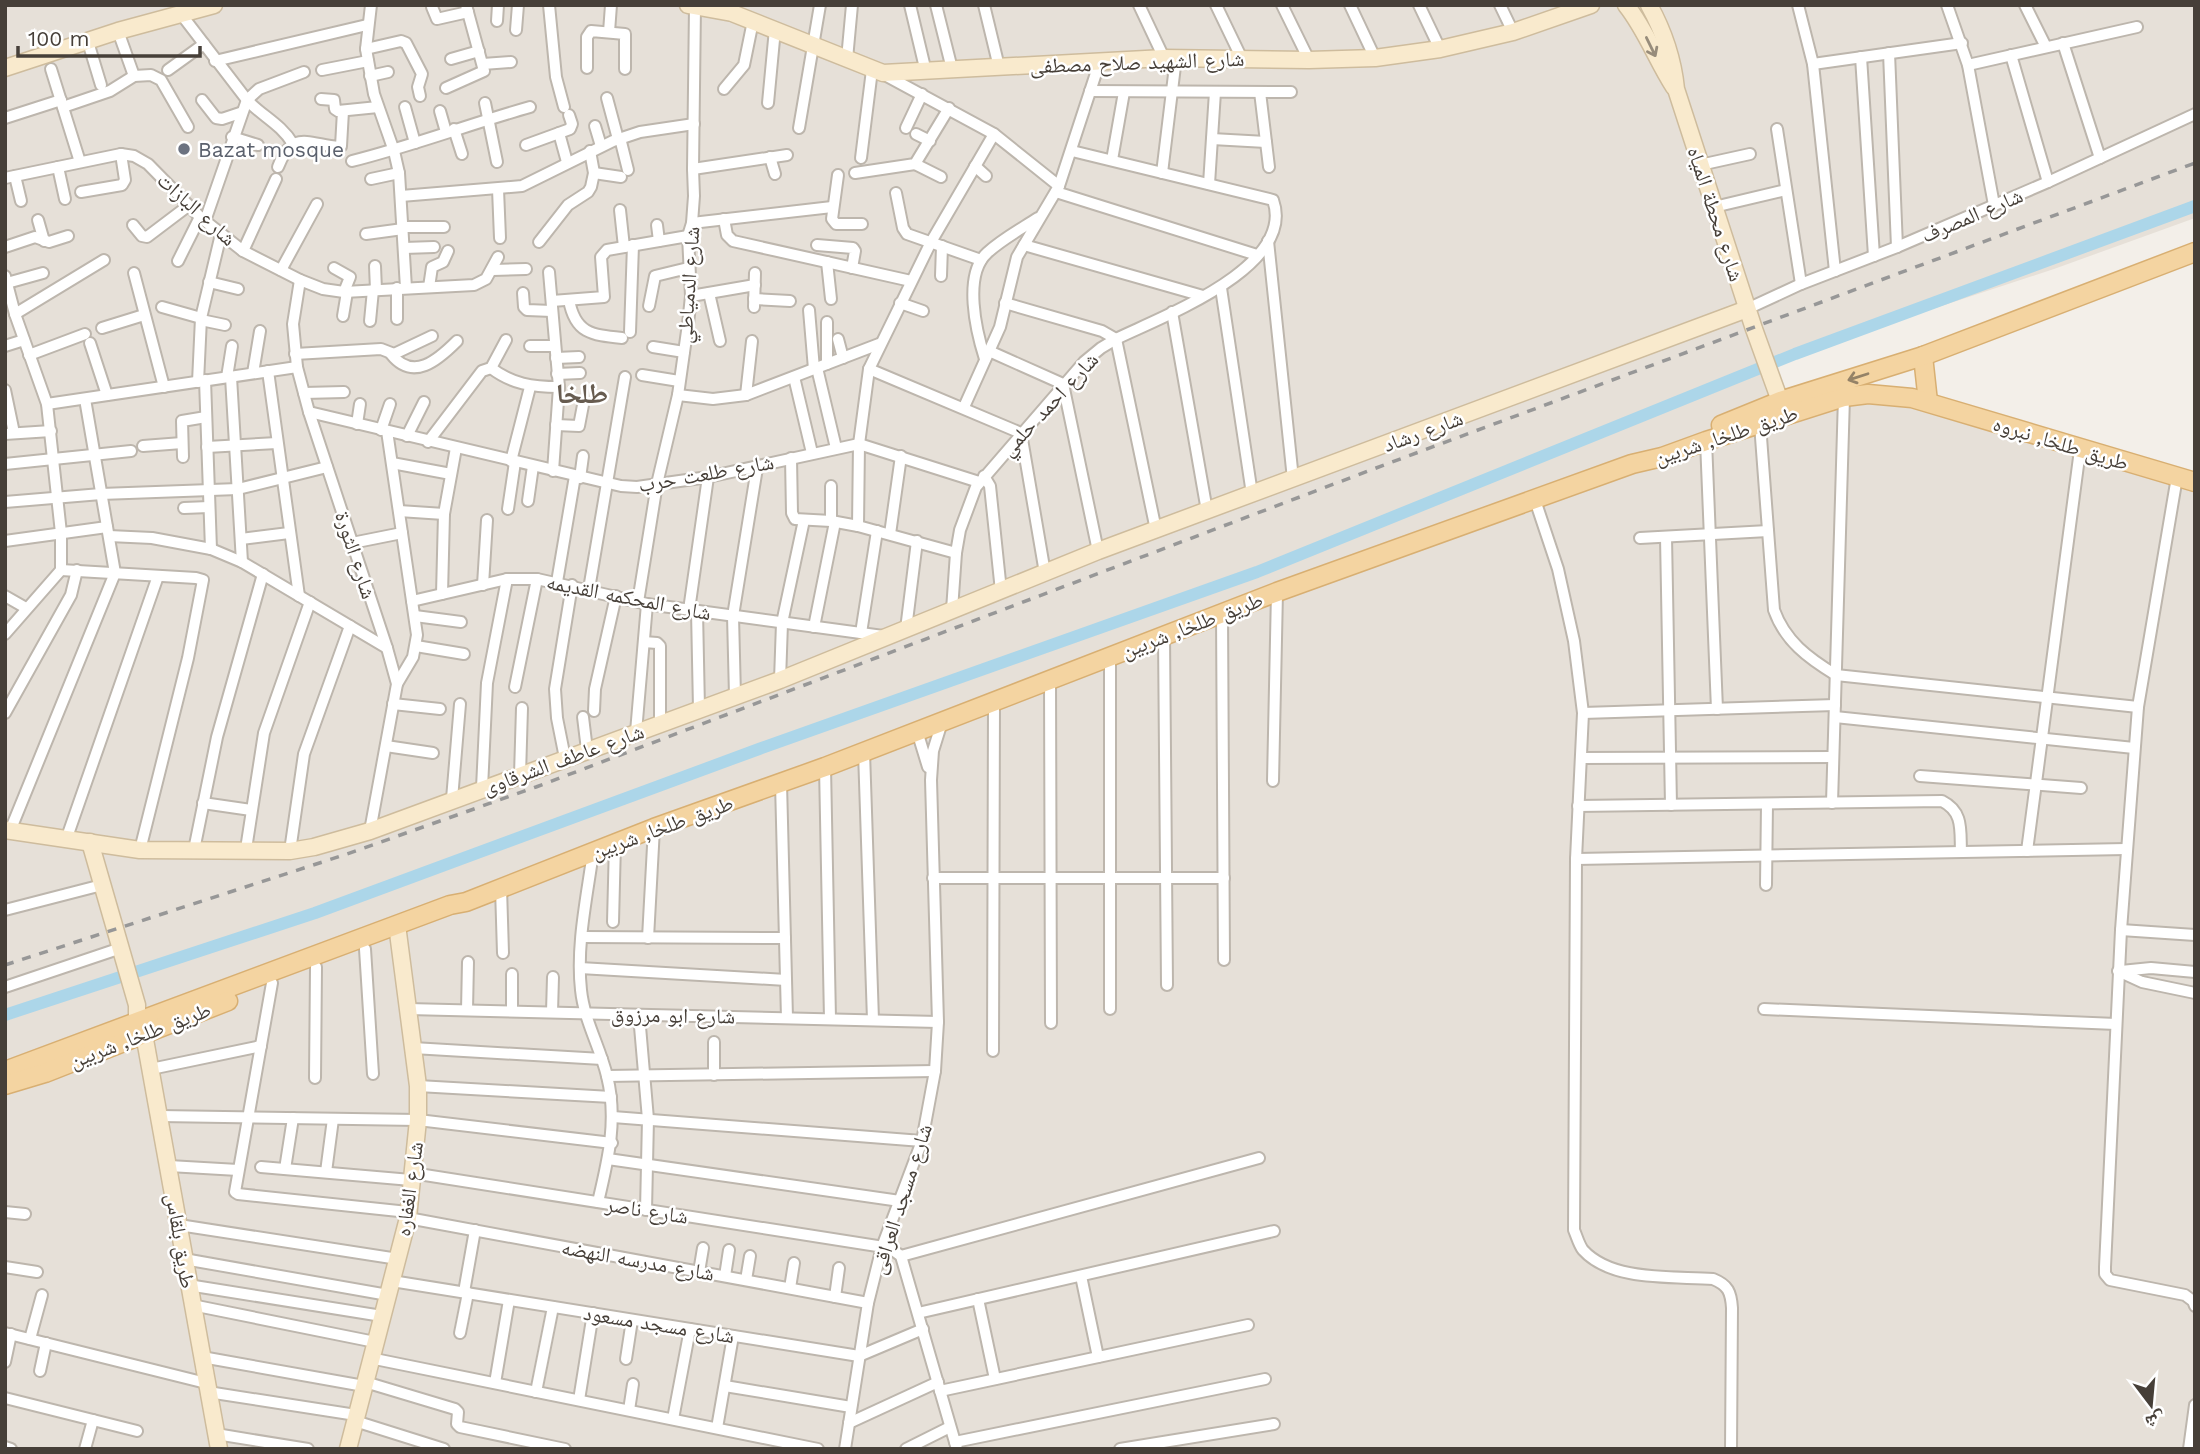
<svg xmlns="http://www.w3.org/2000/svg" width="2200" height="1454" font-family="'Work Sans','Noto Naskh Arabic',sans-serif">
<rect width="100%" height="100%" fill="#f3efe9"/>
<polygon fill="#e6e0d8" points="5,5 2195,5 2195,218 2054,269 1774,361 1793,406 1865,394 1956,411 2195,492 2195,1449 5,1449"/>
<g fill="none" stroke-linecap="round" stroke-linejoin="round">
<polyline stroke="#acd6e9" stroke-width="12" points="5,1015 315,913 759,749 1257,572 1795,354 2195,206"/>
<defs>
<g id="street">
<polyline points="371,5 366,49 374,94 394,151 399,173 406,288"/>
<polyline points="549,5 556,77 564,107"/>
<polyline points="910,5 926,72"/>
<polyline points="936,5 952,69"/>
<polyline points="984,5 999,67"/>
<polyline points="1139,5 1164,58"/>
<polyline points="1216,5 1242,59"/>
<polyline points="1282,5 1309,60"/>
<polyline points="1350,5 1375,58"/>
<polyline points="1419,5 1440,49"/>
<polyline points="1500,5 1513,32"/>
<polyline points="1798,5 1813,64 1835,271"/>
<polyline points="1947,5 1968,65 1994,205"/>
<polyline points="2025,5 2046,47"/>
<polyline points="432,7 437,19 468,12"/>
<path d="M 181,14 L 247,100 C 262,116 281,124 293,144"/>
<polyline points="497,21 498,5"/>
<polyline points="516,30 518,5"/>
<polyline points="118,31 134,76"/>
<polyline points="609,32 611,5"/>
<polyline points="88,42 101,85"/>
<polyline points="2063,43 2100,158"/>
<polyline points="366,49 401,41 406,43 422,74 418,87 420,96"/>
<polyline points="1889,53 1897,247"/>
<polyline points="2011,55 2048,182"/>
<polyline points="1861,57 1874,256"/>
<polyline points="451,59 479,51"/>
<polyline points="847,59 852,5"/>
<polyline points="215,61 367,25"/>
<polyline points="483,64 511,62"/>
<polyline points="1813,64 1962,43"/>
<polyline points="1968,65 2137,27"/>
<polyline points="587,68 587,37 591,31 625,34 625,69"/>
<polyline points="51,69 80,162"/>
<polyline points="168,70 204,44"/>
<polyline points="322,70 368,61"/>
<polyline points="885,75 994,134 1059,186"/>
<polyline points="370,76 388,72"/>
<polyline points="446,88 484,71 466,5"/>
<polyline points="724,89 744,65 753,21"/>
<polyline points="1090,91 1291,92"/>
<polyline points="1260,92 1269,167"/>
<polyline points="607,98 618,139"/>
<polyline points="321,99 334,100 335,109 338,111 378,107"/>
<polyline points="202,100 216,118 222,119 240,113"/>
<polyline points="485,103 497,162"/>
<polyline points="768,103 775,29"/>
<polyline points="63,107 110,91 134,76 151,75 161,80 188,127"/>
<polyline points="405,107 415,143"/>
<polyline points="440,111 446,132"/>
<polyline points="5,118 61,100"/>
<polyline points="595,126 601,146"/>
<polyline points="799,128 820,5"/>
<polyline points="906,128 922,94"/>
<polyline points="454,129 462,154"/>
<polyline points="1777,129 1801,284"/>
<polyline points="559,133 567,162"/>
<polyline points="916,134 930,141"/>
<polyline points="232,137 258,145"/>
<polyline points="620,138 628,170"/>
<polyline points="1212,139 1266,142"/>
<polyline points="526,145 570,129 572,124 569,115"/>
<polyline points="770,157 775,174"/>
<polyline points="861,158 872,70"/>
<polyline points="1112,160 1124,92"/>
<path d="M 352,161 C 412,146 470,124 530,107"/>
<polyline points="915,164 941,177"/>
<polyline points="1700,165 1750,154"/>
<polyline points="975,166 986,176"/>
<polyline points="58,167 65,199"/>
<path d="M 278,167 C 292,131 305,143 338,147 L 341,146 L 343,111"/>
<polyline points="693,169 787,155"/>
<polyline points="594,173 621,177"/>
<polyline points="855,173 915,164 949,108"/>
<polyline points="1162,173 1176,58"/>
<polyline points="838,175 832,219 836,224 862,224"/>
<polyline points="15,176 21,201"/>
<polyline points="5,178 121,154 134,156 148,164 200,217 243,251 300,280 323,289 344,292 474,285 486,279 498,257"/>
<polyline points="371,179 399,173"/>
<polyline points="1209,184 1215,92"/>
<polyline points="498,189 500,238"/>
<polyline points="81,192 122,185 125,180 121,154"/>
<polyline points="1056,192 1257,255"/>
<polyline points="896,193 903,228 907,234 981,260"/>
<polyline points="401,196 522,186 613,141 640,132 694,124"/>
<polyline points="1714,207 1786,190"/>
<polyline points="620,210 624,247"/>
<polyline points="724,219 727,235 733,241 911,281"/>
<polyline points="38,220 44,241"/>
<polyline points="205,221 247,100 259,89 304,72"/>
<polyline points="692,223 832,207"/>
<polyline points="133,225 142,236 147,237 188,206"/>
<polyline points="657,225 659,241"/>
<polyline points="403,227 444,227"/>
<polyline points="366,234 403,229"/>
<polyline points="1268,241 1293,479"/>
<polyline points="539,242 568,205 588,192 591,187 594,173 590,151"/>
<polyline points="817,245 853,248 855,251 852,268"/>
<polyline points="1024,245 1203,296"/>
<polyline points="5,247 35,237 49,242 68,236"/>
<polyline points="404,248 434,247"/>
<polyline points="243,251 276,179"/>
<polyline points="178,261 200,217"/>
<polyline points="827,262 831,299"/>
<polyline points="375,266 376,290"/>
<polyline points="334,268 350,277 344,292"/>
<polyline points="281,270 317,204"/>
<polyline points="493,270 526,269"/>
<polyline points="549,272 559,387 553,471"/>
<polyline points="134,273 164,387"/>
<polyline points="5,276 15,314 47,404 61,533 61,570 5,634"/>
<polyline points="941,276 942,246"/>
<polyline points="300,280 293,324 297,367 309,412 387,648 397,684 370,831"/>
<polyline points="209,282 238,289"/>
<polyline points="7,283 43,273"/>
<polyline points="429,287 432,267 443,262 448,251"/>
<polyline points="397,288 397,319"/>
<polyline points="1221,288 1252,494"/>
<polyline points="523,293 524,307 527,310 552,311"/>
<polyline points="709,293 720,341"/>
<polyline points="691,296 755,285"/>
<polyline points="754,299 790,301"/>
<path d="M 569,300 C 575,333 591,335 622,338"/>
<polyline points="552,301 604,297 601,257 607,250 688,236"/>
<polyline points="900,303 923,311"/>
<polyline points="1005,303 1102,331 1116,339 1156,530"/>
<polyline points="649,306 655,276 688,268"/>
<polyline points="162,307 201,318"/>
<polyline points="754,307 755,273"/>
<polyline points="1747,309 1801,284 1897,247 2048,182 2195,114"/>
<polyline points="809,310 814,369"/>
<polyline points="1172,312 1207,511"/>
<polyline points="15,314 104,260"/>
<polyline points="343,316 347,292"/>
<polyline points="201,320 225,325"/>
<polyline points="370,321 373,290"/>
<polyline points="827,322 827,364"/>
<polyline points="102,328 144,315"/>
<polyline points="630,332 633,245"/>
<polyline points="838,339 843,358"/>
<polyline points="90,343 107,395"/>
<polyline points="5,346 24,340"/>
<polyline points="530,346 555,346"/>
<polyline points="653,347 684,352"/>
<polyline points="989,351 1063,384 1098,551"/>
<polyline points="295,354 381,349 394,354 432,336"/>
<path d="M 391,354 C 413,382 438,360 457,341"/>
<polyline points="29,355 85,334"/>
<polyline points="556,358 579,357"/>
<path d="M 985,359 C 976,331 963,275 987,253 C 1002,239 1021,229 1038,218"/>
<path d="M 491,368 C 512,384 532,387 559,387"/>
<polyline points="817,368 836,448"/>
<polyline points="869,369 1021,433 1045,573"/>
<polyline points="268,371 299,596"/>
<polyline points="253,373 260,331"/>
<polyline points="557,374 580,373"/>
<polyline points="642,375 679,381"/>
<polyline points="227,377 232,346"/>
<polyline points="231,377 242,562"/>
<polyline points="794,377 812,453"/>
<polyline points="205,380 211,549"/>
<polyline points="198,382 201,318 221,234"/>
<polyline points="5,390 14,433"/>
<polyline points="304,393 344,392"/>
<polyline points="678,395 713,399 746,395 879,344"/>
<polyline points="746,395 752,341"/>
<polyline points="47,404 297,367"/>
<polyline points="964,407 1000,327 1017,257 1059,186 1100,61"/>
<polyline points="309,412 621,486 637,487 708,477 859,444 979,482"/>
<polyline points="357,424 360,404"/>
<path d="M 1760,424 L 1774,610 C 1785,641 1808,658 1836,675 L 2138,707"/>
<polyline points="556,425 579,426 583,405"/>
<polyline points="381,430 390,404"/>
<polyline points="387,431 417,635 413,657 397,684"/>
<polyline points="5,434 51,431"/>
<polyline points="407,436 424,402"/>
<polyline points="1706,441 1717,709"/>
<polyline points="428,442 482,371 491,368 506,340"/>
<polyline points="143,446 182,443"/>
<polyline points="207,447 277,443"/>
<polyline points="183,457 182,421 206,417"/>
<polyline points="791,458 792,513 795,519 831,521 858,526 956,553"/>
<polyline points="511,461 530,387"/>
<polyline points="392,463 451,474"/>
<polyline points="5,464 131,451"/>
<polyline points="984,476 990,486 1001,591"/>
<polyline points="2177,477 2138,707 2121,930 2105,1267 2105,1274 2110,1280 2185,1295 2193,1301 2195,1306"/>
<polyline points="580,478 583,456"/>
<path d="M 1535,500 L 1558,569 L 1574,641 L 1583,713 L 1576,859 L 1574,1230 C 1577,1237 1579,1245 1583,1250 C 1612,1282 1673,1276 1713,1279 C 1728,1285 1731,1292 1732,1308 L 1731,1449"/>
<polyline points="528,501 533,466"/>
<polyline points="5,502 101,494 238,489 327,467"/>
<polyline points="184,508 209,507"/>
<polyline points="508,509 515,462"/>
<polyline points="399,511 444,514"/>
<polyline points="831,521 831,486"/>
<polyline points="858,526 859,444 869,369 931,242 994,134"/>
<polyline points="890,534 901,456"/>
<polyline points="109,536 152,538 211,549 242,562 387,648"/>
<polyline points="1666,537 1671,805"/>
<polyline points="1640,538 1768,531"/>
<polyline points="241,539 289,533"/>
<polyline points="5,541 107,527"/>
<polyline points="352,543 402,533"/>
<polyline points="61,570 196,578 203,580 188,658 140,850"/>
<polyline points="557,582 575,476"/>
<polyline points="483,585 487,520"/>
<polyline points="589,589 625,377"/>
<polyline points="442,594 444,514 456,448"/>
<polyline points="5,596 26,608"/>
<polyline points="412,601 507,579 537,579 647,604 883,636"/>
<polyline points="638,602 657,484 678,395 688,324 691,296 688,236 692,223 694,196 693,169 695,6"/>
<polyline points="689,610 708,477"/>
<path d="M 952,610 L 956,553 L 960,530 L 976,487 L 1084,362 L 1101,348 L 1116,339 C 1161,317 1297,267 1273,200 L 1072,151"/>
<polyline points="697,611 699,709"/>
<polyline points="1222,613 1224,960"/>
<polyline points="415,616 461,622"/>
<polyline points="814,627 835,522"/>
<polyline points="906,629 917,541"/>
<polyline points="861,633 877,531"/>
<polyline points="1164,635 1167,985"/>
<polyline points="644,642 657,643 660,646 660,724"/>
<polyline points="416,646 464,654"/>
<polyline points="1050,679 1051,1023"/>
<polyline points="780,680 782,623 804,520"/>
<polyline points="515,687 537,579"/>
<polyline points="735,696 733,616 757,468"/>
<polyline points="393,704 440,709"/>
<polyline points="594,711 595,689 616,596"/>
<polyline points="5,713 71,595 77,570"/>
<polyline points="1583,713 1835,705"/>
<polyline points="583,717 587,750"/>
<polyline points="1835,717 2134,748"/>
<polyline points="917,731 928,767"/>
<polyline points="636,732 647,604"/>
<polyline points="386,746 433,753"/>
<polyline points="864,752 873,1020"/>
<polyline points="565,758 557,718 555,689 572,585"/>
<polyline points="1581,758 1833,757"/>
<polyline points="825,767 830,1019"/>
<polyline points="520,775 522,708"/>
<polyline points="1920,776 2081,788"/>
<polyline points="1273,781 1277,592"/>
<polyline points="781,783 787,1018"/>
<polyline points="482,788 487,683 507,579"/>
<polyline points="452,799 460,704"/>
<polyline points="203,803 251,810"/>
<polyline points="1832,803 1844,397"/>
<path d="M 1578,806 L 1942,801 C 1964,812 1960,831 1961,852"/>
<polyline points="10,831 115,573 85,399"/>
<polyline points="66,840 158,576"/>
<polyline points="246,849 264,733 310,602"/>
<polyline points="194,850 217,737 263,574"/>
<polyline points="290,851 304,754 350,626"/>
<polyline points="2027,851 2080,450"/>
<path d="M 593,852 C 587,897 576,945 581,990 C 584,1020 600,1047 607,1076 C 618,1120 608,1160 598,1202"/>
<polyline points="1576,859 2126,849"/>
<polyline points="933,878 1224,878"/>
<polyline points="1766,885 1767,804"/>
<polyline points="501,888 503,953"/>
<polyline points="5,910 102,885"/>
<polyline points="613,922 615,843"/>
<polyline points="2121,930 2195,935"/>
<polyline points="583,937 785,938"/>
<polyline points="648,938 654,828"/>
<polyline points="365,949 373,1074"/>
<polyline points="580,968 786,980"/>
<polyline points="2118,971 2142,982 2195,993"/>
<polyline points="2121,971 2151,968 2195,972"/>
<polyline points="272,983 235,1192 238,1194 408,1212"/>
<polyline points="5,987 121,948"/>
<polyline points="408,1009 938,1022"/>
<polyline points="1110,1009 1110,656"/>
<polyline points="1764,1009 2116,1024"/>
<polyline points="467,1010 468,962"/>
<polyline points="512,1011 512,974"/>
<polyline points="552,1012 553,977"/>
<polyline points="639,1015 648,1119 646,1210"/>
<polyline points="714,1042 714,1075"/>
<polyline points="413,1048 602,1059"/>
<polyline points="993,1051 994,701"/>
<polyline points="151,1069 261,1046"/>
<polyline points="607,1076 935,1071"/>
<polyline points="315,1078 316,967"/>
<polyline points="418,1086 611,1097"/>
<polyline points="160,1116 418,1120 612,1143"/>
<polyline points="613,1117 922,1141"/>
<polyline points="608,1159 900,1201"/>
<polyline points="169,1166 238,1170"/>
<polyline points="261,1167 411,1180"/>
<polyline points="285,1169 293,1118"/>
<polyline points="326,1172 333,1119"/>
<polyline points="412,1173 890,1248 901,1256 957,1449"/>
<polyline points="5,1212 25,1214"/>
<polyline points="408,1218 868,1303"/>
<polyline points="179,1225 398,1259"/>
<polyline points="901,1256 1259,1158"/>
<polyline points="184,1259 388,1295"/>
<polyline points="5,1267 37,1272"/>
<polyline points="699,1272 703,1248"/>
<polyline points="725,1276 729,1250"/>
<polyline points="1081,1276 1098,1357"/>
<polyline points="746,1280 750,1256"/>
<polyline points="392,1281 859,1356 923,1329"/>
<polyline points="188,1285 382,1316"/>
<polyline points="790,1288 794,1263"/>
<polyline points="464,1292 475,1230"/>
<polyline points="835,1297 839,1268"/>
<polyline points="978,1299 995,1379"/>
<polyline points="192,1305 375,1342"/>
<polyline points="918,1313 1274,1231"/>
<polyline points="5,1333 206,1383"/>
<polyline points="460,1333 468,1293"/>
<polyline points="30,1339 42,1295"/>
<polyline points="202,1357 364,1386"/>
<polyline points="370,1358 818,1449"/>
<polyline points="626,1359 632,1320"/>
<polyline points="5,1362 11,1334"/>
<polyline points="40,1371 46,1343"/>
<polyline points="365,1382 455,1409 458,1412 457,1424 460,1427 565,1449"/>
<polyline points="495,1383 509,1300"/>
<polyline points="725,1386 851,1407"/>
<polyline points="940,1391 1248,1325"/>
<polyline points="208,1392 356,1415"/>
<polyline points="536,1392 553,1307"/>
<polyline points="5,1398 137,1431"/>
<polyline points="579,1400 593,1313"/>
<polyline points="629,1410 633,1384"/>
<polyline points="673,1419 690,1329"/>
<polyline points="355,1421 444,1449"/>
<polyline points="849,1423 938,1382"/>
<polyline points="717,1428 733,1336"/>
<polyline points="216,1434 308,1449"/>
<polyline points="955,1442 1265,1379"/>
<polyline points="5,1447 11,1449"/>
<polyline points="85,1449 93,1420"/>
<polyline points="845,1449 868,1303 882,1247 922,1141 935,1071 938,1022 931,780 933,751 942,722"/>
<polyline points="906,1449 950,1427"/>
<polyline points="1120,1449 1274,1424"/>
<polyline points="2189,1449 2195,1405"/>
</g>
<g id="secondary">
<polyline points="688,5 732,13 883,73 1164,58 1309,60 1375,58 1440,49 1513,32 1591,5"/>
<path d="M 1626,5 C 1646,30 1657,61 1674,87"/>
<path d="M 1649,5 C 1664,32 1673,59 1676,89 L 1754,329 L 1780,401"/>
<polyline points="5,68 118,31 214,5"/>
<polyline points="5,830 140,850 290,851 314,847 370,831 780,680 1098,551 1747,309"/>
<polyline points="90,842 137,1005 137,1022"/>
<polyline points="144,1034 219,1449"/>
<polyline points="348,1449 408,1218 418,1120 418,1086 397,925"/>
</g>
<g id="primary">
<polyline points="1923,356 1928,402"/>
<polyline points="1721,425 1780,401 1923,356 2195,252"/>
<polyline points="5,1071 450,905 466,902 654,828 825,767 1277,592 1632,464 1662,457 1706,441 1844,397 1868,394 1912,398 2195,482"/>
<polyline points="5,1085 45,1073 228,1001"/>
</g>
</defs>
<use href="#street" stroke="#bdb6ad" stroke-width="14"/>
<use href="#secondary" stroke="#cebc9d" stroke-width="19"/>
<use href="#primary" stroke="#d8af72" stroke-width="21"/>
<use href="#street" stroke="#fff" stroke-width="10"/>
<use href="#secondary" stroke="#f9eacd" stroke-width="16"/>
<use href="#primary" stroke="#f4d4a1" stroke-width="18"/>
<polyline stroke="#979797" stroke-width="3.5" stroke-dasharray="9 9" stroke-linecap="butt" points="5,965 344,855 536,787 1384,465 2195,163"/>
</g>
<defs><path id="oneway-shaft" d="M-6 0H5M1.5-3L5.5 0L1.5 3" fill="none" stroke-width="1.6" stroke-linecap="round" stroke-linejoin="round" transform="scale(1.75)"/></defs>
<use stroke="#978c7b" href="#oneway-shaft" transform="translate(1651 47) rotate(64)"/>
<use stroke="#948267" href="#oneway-shaft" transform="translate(1858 377) rotate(162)"/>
<circle fill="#6b7280" stroke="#fff" stroke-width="2.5" cx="184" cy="149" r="7"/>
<g text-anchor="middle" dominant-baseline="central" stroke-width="5" stroke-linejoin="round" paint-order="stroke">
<g font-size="21" fill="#463f38" stroke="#fff">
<text transform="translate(1137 62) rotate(-2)">شارع الشهيد صلاح مصطفى</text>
<text transform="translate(197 209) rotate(42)">شارع البازات</text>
<text transform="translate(1716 214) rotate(72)">شارع محطة المياه</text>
<text transform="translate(1972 215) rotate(-23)">شارع المصرف</text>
<text transform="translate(688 285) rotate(-86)">شارع الدمياطي</text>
<text transform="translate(1049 404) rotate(-47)">شارع احمد حلمي</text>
<text transform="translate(1423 431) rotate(-20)">شارع رشاد</text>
<text transform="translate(1726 435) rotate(-18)">طريق طلخا, شربين</text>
<text transform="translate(2061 443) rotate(17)">طريق طلخا, نبروه</text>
<text transform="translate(706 473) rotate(-10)">شارع طلعت حرب</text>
<text transform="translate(356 555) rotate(72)">شارع الثورة</text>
<text transform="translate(629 597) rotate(11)">شارع المحكمه القديمه</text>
<text transform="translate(1192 625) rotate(-21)">طريق طلخا, شربين</text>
<text transform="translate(563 759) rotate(-20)">شارع عاطف الشرقاوى</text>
<text transform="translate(662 827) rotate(-20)">طريق طلخا, شربين</text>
<text transform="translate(673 1015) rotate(1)">شارع ابو مرزوق</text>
<text transform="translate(140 1035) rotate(-21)">طريق طلخا, شربين</text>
<text transform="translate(409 1189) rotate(-82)">شارع الغفاره</text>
<text transform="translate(901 1199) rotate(-72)">شارع مسجد العراقى</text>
<text transform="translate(647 1210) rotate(9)">شارع ناصر</text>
<text transform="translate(181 1241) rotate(81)">طريق بلقاس</text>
<text transform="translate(638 1260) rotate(10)">شارع مدرسه النهضه</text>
<text transform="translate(659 1324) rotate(9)">شارع مسجد مسعود</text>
</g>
<g font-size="21" fill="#5b616d" stroke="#fff" text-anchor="start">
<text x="198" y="149">Bazat mosque</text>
</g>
<g font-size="28" font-weight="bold" fill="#675c50" stroke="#fff">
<text x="582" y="393">طلخا</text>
</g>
</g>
<rect width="2200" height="1454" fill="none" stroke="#463f38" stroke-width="14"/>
<g transform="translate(2151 1405) rotate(164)" stroke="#ffffff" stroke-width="5" paint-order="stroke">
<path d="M0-5L12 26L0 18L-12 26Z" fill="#463f38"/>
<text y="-10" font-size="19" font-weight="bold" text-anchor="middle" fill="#463f38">ش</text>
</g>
<path d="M18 46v10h182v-10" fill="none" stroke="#463f38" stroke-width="3.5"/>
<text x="28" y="46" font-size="21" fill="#463f38" stroke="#ffffff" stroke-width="5" paint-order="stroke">100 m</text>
</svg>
